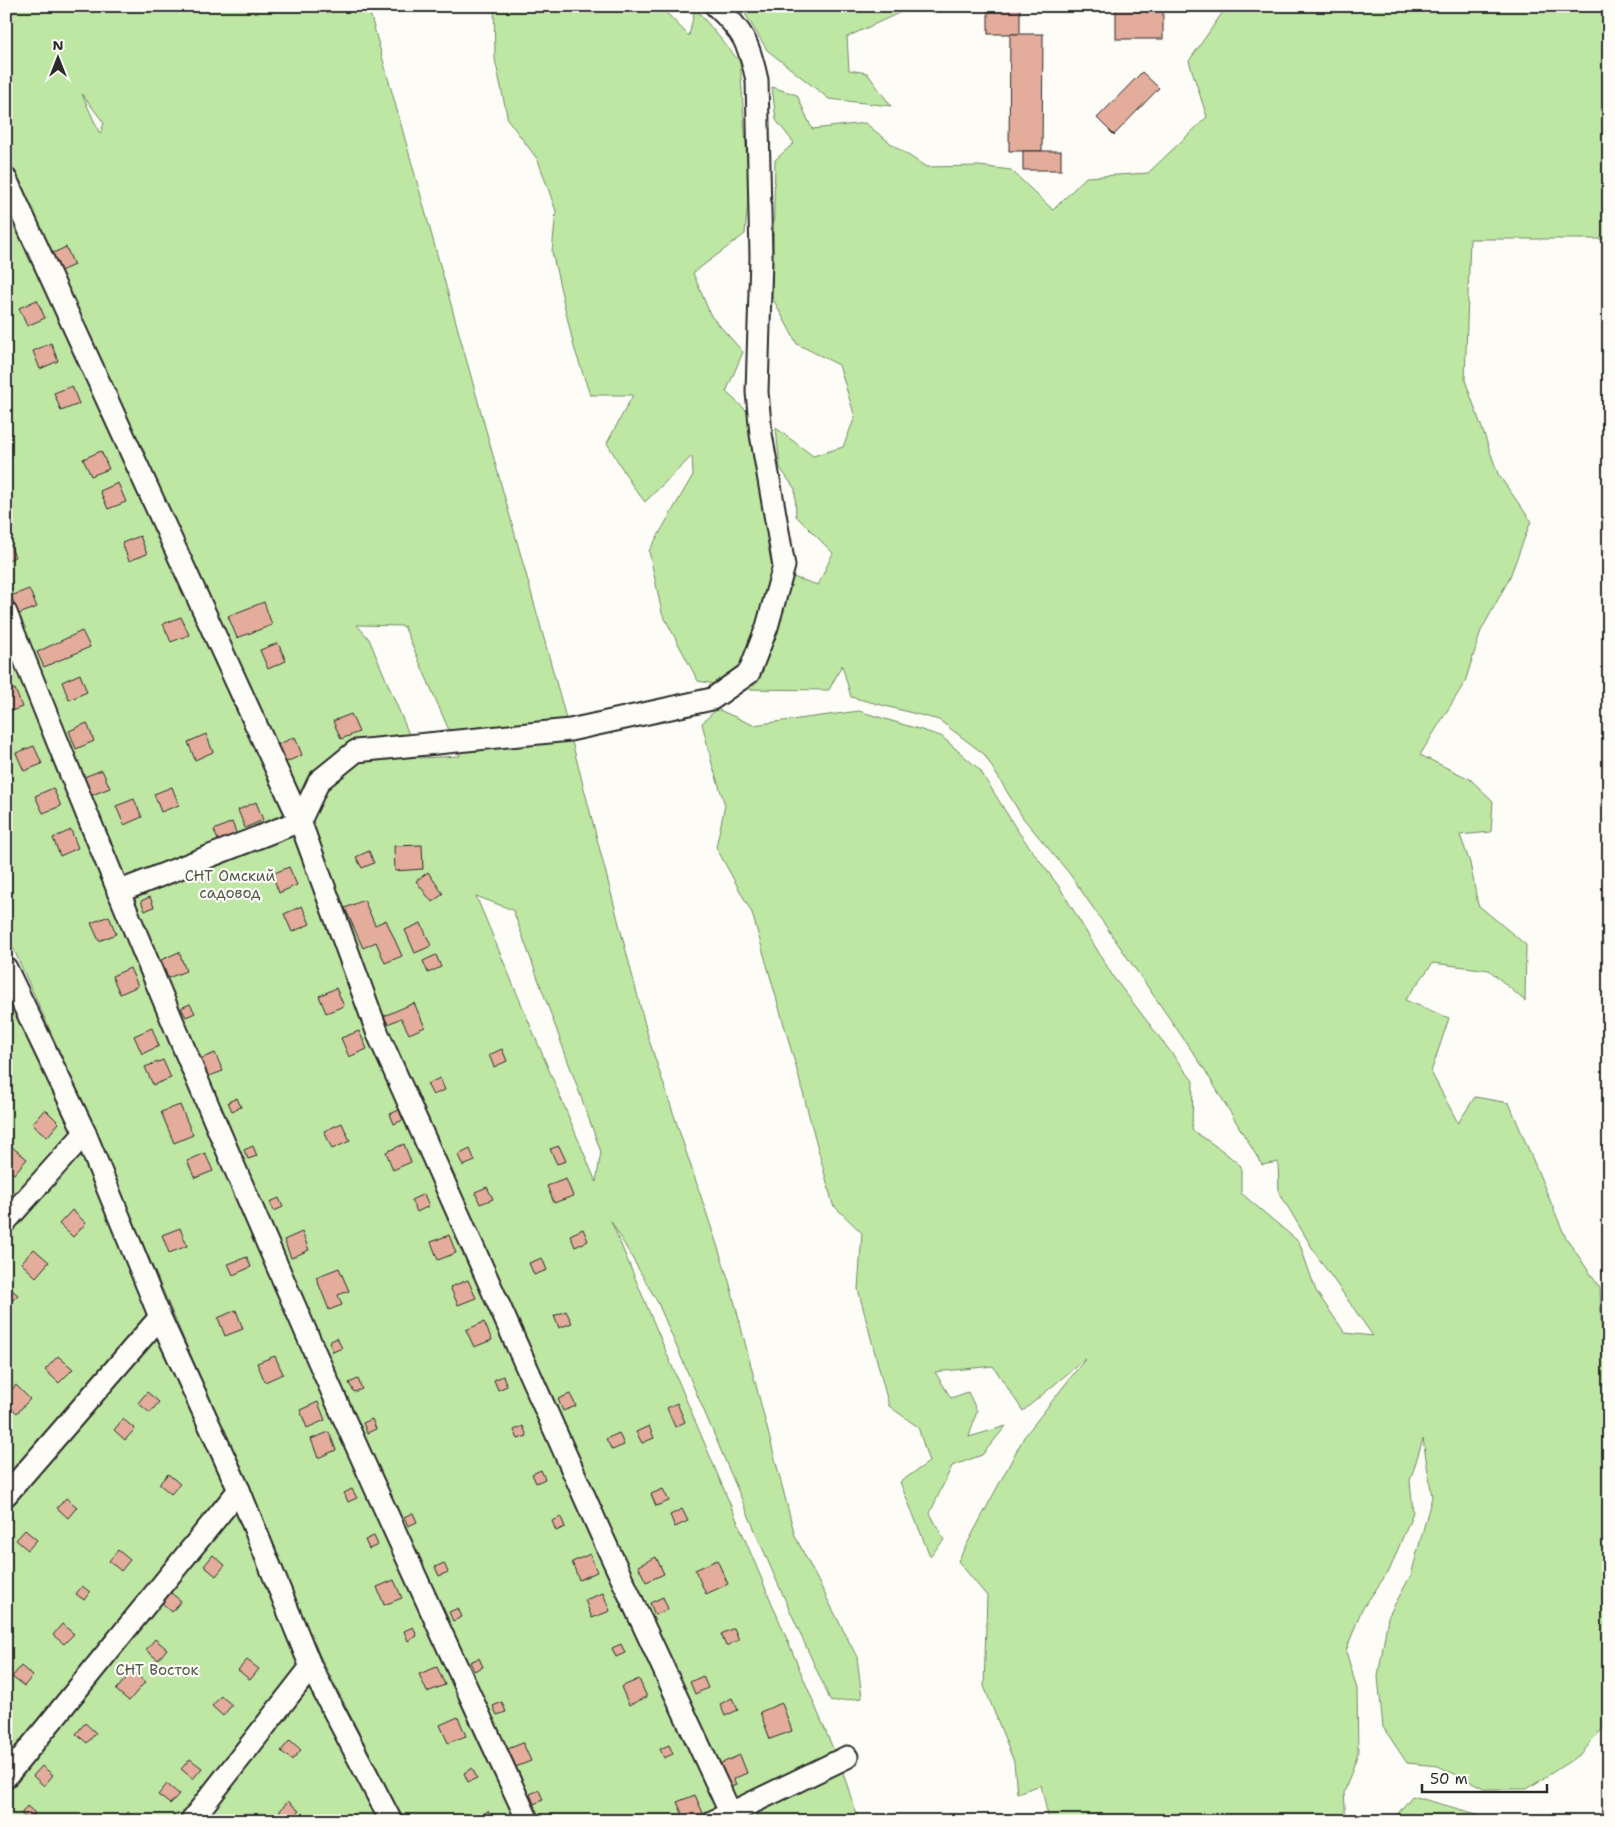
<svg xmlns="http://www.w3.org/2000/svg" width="1615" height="1827" font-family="'Shantell Sans',sans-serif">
<rect width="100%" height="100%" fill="#fdfcf7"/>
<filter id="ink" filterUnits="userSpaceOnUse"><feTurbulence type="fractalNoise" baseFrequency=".02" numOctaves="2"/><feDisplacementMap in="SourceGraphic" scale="10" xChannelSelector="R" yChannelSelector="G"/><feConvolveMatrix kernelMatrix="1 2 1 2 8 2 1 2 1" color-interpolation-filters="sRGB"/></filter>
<g filter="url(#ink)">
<g fill="#bde7a3" stroke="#748967" fill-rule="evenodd">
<path d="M 6,6 L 368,6 L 563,707 L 649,1040 L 729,1281 L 795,1536 L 857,1657 L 862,1698 L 831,1702 L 774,1575 L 658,1303 L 611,1221 L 842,1770 L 859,1821 L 404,1821 L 318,1652 L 86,1111 L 6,932 ZM 82,94 L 104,123 L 100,134 ZM 357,625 L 404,626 L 460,756 L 419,758 L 369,639 ZM 476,896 L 513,910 L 601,1152 L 596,1182 Z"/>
<polygon points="494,6 660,6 689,36 695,8 740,62 749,190 745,234 693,273 711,316 743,352 726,392 748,412 761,501 777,572 818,585 833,553 796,516 795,489 780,468 776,428 813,456 843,447 855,417 839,365 797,344 772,297 775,160 794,143 776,120 772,87 797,95 812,129 865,123 893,145 926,167 979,166 1011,170 1053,210 1086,177 1148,173 1207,117 1189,61 1227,6 1609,6 1609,239 1470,239 1465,380 1498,474 1531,521 1509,579 1481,631 1465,682 1420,755 1470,779 1493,801 1491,832 1460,835 1470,863 1478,905 1526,945 1525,1001 1489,970 1433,963 1405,1000 1449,1018 1431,1072 1458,1123 1475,1097 1509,1103 1565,1236 1600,1288 1602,1344 1609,1351 1609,1721 1581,1754 1527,1789 1486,1789 1438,1766 1407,1763 1383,1727 1378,1677 1388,1617 1411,1575 1432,1497 1423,1439 1410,1481 1413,1512 1390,1569 1361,1611 1346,1651 1357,1689 1358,1753 1344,1793 1346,1821 1049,1821 1041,1785 1017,1793 1014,1762 984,1686 987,1596 958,1561 1024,1437 1086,1358 1023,1411 993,1366 935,1372 951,1398 968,1392 977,1411 969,1437 1006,1426 982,1455 952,1466 930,1513 944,1540 930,1556 900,1482 929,1462 918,1427 889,1406 858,1289 862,1233 833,1205 795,1063 752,913 716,847 725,805 712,764 702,723 717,709 753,725 859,711 941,736 980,770 1017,830 1060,888 1114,978 1193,1081 1192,1130 1223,1151 1241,1166 1241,1193 1299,1242 1316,1291 1345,1333 1373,1336 1317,1256 1279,1192 1278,1162 1262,1165 1203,1067 1069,873 1023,818 984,754 939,720 851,697 842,665 829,690 741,689 698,681 662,613 649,551 693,475 692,456 645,502 632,485 607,443 633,395 590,395 574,347 552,252 556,211 538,160 508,120 495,59"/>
<polygon points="739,6 914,6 847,37 849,70 867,73 891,106 829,99 767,50 744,12"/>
<polygon points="6,950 158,1285 317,1663 398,1821 6,1821"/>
<polygon points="1412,1796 1491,1818 1495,1821 1392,1821"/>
</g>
<g fill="#e3ac9b" stroke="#2b2b2b">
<rect x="988" y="6" width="32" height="28"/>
<rect x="1116" y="6" width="47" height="33"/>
<polygon points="1010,34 1043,34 1042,151 1009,151"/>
<polygon points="1142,72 1159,88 1114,135 1097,118"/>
<rect x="1023" y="151" width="38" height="19"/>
<polygon points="66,247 74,265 56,273 49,255"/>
<polygon points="37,300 45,318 27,326 19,308"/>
<polygon points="51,343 58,361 40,369 33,351"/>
<polygon points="72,386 79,404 61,411 54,393"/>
<polygon points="101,451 109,469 91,476 83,459"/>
<polygon points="118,483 126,502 108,509 100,491"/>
<polygon points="140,536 147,554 129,561 122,543"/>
<polygon points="8,539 15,557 6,561 6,540"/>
<polygon points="29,589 37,607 19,614 11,596"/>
<polygon points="264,602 272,625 237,638 228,616"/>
<polygon points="181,617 189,635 171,642 163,624"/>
<polygon points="82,631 90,647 44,667 37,652"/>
<polygon points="278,643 286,661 268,669 260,650"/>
<polygon points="80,674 87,692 69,700 62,682"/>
<polygon points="15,689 22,707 6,713 6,692"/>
<polygon points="351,714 359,732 341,739 333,721"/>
<polygon points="87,723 94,741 76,749 69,731"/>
<polygon points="206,734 213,752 195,760 188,742"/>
<polygon points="295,737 302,755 284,763 277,745"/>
<polygon points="34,746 42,764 24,771 16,753"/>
<polygon points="102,770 110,788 92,795 84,777"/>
<polygon points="172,787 179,805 161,812 154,794"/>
<polygon points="53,788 61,806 43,813 35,796"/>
<polygon points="134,799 142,817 124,825 116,806"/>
<polygon points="256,802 263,820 245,828 238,810"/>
<polygon points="232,822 239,840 221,848 214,830"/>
<polygon points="71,830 78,848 60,856 53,838"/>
<polygon points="422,845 423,869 395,871 394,846"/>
<polygon points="369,851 374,863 362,868 356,857"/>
<polygon points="289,867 297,885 279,893 272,874"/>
<polygon points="428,872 443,894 432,902 416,881"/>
<polygon points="150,897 154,907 145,911 141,901"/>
<polygon points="364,900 375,925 386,920 402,956 385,963 376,942 363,948 345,908"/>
<polygon points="302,906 310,924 292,932 284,914"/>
<polygon points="109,916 116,934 99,941 91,923"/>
<polygon points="421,923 431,946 415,953 405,930"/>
<polygon points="179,952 186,971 168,978 161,960"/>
<polygon points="436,955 441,967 428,973 423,961"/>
<polygon points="130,968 138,986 120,994 112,976"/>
<polygon points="336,988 344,1006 326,1013 319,996"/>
<polygon points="414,1003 425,1027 409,1034 401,1018 388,1024 384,1016"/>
<polygon points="190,1004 195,1013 186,1017 181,1008"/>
<polygon points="152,1028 159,1046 142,1054 134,1036"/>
<polygon points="359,1031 367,1049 349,1057 341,1038"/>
<polygon points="502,1049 507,1061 494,1067 489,1055"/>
<polygon points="215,1053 223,1071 204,1078 197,1060"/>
<polygon points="163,1060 171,1078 153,1085 145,1067"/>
<polygon points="440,1078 445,1090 433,1095 427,1084"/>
<polygon points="237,1098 241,1107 232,1111 228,1102"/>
<polygon points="180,1105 193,1135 174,1143 161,1112"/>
<polygon points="45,1109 59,1123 47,1137 32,1124"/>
<polygon points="399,1110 403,1120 394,1124 390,1114"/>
<polygon points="342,1123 350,1141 332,1149 324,1131"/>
<polygon points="404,1144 411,1162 393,1170 386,1152"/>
<polygon points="253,1146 257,1156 248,1159 244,1150"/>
<polygon points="559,1146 566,1161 557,1164 550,1149"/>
<polygon points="12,1147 27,1159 14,1174 6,1167 6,1153"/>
<polygon points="470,1149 475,1161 463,1166 458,1155"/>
<polygon points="205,1153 213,1171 195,1178 187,1161"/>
<polygon points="566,1179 573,1196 554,1203 547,1186"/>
<polygon points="487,1187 493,1199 480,1204 475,1192"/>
<polygon points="424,1194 429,1206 417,1212 411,1200"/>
<polygon points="279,1198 283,1207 274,1211 270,1202"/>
<polygon points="72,1210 86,1223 73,1237 59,1224"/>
<polygon points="180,1228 187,1246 169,1253 162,1235"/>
<polygon points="583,1229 588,1241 575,1247 570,1235"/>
<polygon points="302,1232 309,1250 291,1258 284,1240"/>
<polygon points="449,1235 456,1253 438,1260 431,1242"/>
<polygon points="34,1249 49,1262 36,1277 21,1263"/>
<polygon points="247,1257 251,1267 233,1275 228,1264"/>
<polygon points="542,1258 547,1270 534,1275 529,1263"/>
<polygon points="339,1268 349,1291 338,1295 342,1305 329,1310 316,1277"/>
<polygon points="468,1280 476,1298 458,1305 450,1287"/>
<polygon points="6,1285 18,1295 6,1307"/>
<polygon points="236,1310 243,1329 225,1336 218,1318"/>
<polygon points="566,1311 572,1323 559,1328 554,1316"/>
<polygon points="484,1322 492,1340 474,1347 466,1330"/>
<polygon points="337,1338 342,1348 333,1352 329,1342"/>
<polygon points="58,1356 73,1369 59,1383 45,1370"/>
<polygon points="275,1356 283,1374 265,1382 257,1363"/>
<polygon points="503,1376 507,1386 498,1390 494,1380"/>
<polygon points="358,1379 362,1389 354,1392 349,1383"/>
<polygon points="16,1385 30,1399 17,1413 6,1403 6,1396"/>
<polygon points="147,1392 159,1402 150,1413 138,1403"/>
<polygon points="570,1394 576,1406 563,1411 558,1399"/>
<polygon points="318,1402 325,1420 307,1428 300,1410"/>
<polygon points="677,1403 685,1422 675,1427 667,1408"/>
<polygon points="123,1419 135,1429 125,1440 114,1430"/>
<polygon points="372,1419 376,1429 367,1433 363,1423"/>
<polygon points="523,1426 527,1436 518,1439 514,1430"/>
<polygon points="649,1426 654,1438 642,1443 636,1432"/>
<polygon points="329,1432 336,1450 318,1458 311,1439"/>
<polygon points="619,1433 624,1445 612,1450 606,1439"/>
<polygon points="541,1470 545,1479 536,1483 532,1474"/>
<polygon points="168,1474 180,1484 171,1494 159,1484"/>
<polygon points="352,1489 357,1498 348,1502 344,1493"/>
<polygon points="663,1489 669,1501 656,1506 651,1494"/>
<polygon points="66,1498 77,1507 68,1518 57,1508"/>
<polygon points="682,1509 688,1521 675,1527 670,1515"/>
<polygon points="413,1513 417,1522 408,1526 404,1517"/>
<polygon points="561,1517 565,1527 556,1531 552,1521"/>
<polygon points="25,1530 37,1540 28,1550 16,1540"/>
<polygon points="374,1536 378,1545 369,1549 365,1540"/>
<polygon points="118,1550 130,1560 121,1571 109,1561"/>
<polygon points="590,1554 597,1572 579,1580 572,1562"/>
<polygon points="213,1555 225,1565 216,1576 204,1566"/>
<polygon points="656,1557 664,1574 646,1582 638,1566"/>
<polygon points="717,1560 728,1584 706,1594 695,1570"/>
<polygon points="444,1563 448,1572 439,1576 435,1567"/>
<polygon points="394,1580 402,1598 384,1605 377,1587"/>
<polygon points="82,1586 90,1592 84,1600 76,1594"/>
<polygon points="170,1592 181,1601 172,1612 161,1602"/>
<polygon points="603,1593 610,1611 592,1618 585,1600"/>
<polygon points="663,1597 668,1609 655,1615 650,1603"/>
<polygon points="458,1608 462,1617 453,1621 449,1612"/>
<polygon points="62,1624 74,1634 64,1644 53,1635"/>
<polygon points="413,1627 417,1636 408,1641 404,1631"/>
<polygon points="734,1628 739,1640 726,1646 721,1634"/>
<polygon points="155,1639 167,1649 158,1660 146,1650"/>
<polygon points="621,1644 625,1653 616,1657 612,1648"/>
<polygon points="479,1658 483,1667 474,1671 470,1662"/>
<polygon points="247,1660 259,1669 250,1680 238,1670"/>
<polygon points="21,1666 33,1676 24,1686 12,1677"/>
<polygon points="437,1667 445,1685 427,1692 419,1674"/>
<polygon points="132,1671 145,1682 129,1701 116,1690"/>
<polygon points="703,1676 708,1688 695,1694 690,1682"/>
<polygon points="639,1679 647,1697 629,1705 621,1687"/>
<polygon points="221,1696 232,1705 223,1716 212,1706"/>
<polygon points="732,1698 738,1710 725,1716 720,1704"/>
<polygon points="502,1702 506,1712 497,1715 493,1706"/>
<polygon points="782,1703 792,1731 770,1739 760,1712"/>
<polygon points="458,1717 466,1736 448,1743 440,1725"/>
<polygon points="85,1723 96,1733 87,1743 76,1734"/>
<polygon points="290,1740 301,1750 292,1760 281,1751"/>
<polygon points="523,1743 531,1761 513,1768 505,1750"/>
<polygon points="669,1745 673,1754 664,1758 660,1749"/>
<polygon points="740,1755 747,1773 733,1779 736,1785 723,1790 713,1767"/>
<polygon points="190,1759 202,1768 193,1779 181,1769"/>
<polygon points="42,1766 53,1775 44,1786 33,1776"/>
<polygon points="472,1768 477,1778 468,1782 464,1773"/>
<polygon points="167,1784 179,1794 170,1804 158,1795"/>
<polygon points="539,1790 543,1800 534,1804 530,1794"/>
<polygon points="695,1795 703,1813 685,1820 677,1802"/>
<polygon points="288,1801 299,1811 291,1821 279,1812"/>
<polygon points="27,1806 35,1813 30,1820 21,1814"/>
<polygon points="488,1811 493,1821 482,1821 480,1816"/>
<polygon points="128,1812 138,1821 121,1821"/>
</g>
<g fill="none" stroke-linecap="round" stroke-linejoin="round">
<defs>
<g id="minor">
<path d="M 716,6 C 744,32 749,44 757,80 L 761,257 L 757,392 L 761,434 L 784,566 L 767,627 L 749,673 L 712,699 L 570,730 L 356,751 L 319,781 L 300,821 L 378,1034 L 602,1536 L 730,1812"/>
<polyline points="6,179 300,821 118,892"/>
<path d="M 6,613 C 99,847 195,1079 296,1309 C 370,1481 450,1651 528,1821"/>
<polyline points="6,968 85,1133 160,1317 239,1490 311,1667 391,1821"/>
<polyline points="6,1221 85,1133"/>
<polyline points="6,1495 160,1317"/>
<polyline points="6,1777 239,1490"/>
<polyline points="191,1821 311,1667"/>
<polyline points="714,1821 847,1757"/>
</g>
</defs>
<use href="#minor" stroke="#2b2b2b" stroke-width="25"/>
<use href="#minor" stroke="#fdfcf7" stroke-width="21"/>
</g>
</g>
<g text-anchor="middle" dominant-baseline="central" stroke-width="4.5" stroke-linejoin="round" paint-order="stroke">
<g font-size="15" fill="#505a49" stroke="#fdfcf7">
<text x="230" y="876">СНТ Омский<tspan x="230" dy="17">садовод</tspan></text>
<text x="157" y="1670">СНТ Восток</text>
</g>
</g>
<rect width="1615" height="1827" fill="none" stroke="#fdfcf7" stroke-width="25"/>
<rect x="12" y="12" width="1590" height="1802" fill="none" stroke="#2b2b2b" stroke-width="2" filter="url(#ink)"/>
<g transform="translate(58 58)" stroke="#fdfcf7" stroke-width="4" paint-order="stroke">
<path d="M0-4L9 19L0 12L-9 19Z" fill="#2b2b2b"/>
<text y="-8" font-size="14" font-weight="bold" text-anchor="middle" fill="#2b2b2b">N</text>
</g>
<path d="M1422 1784v8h125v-8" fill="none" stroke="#2b2b2b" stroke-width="2.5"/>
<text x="1430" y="1784" font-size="15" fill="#2b2b2b" stroke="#fdfcf7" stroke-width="4" paint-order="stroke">50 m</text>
</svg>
